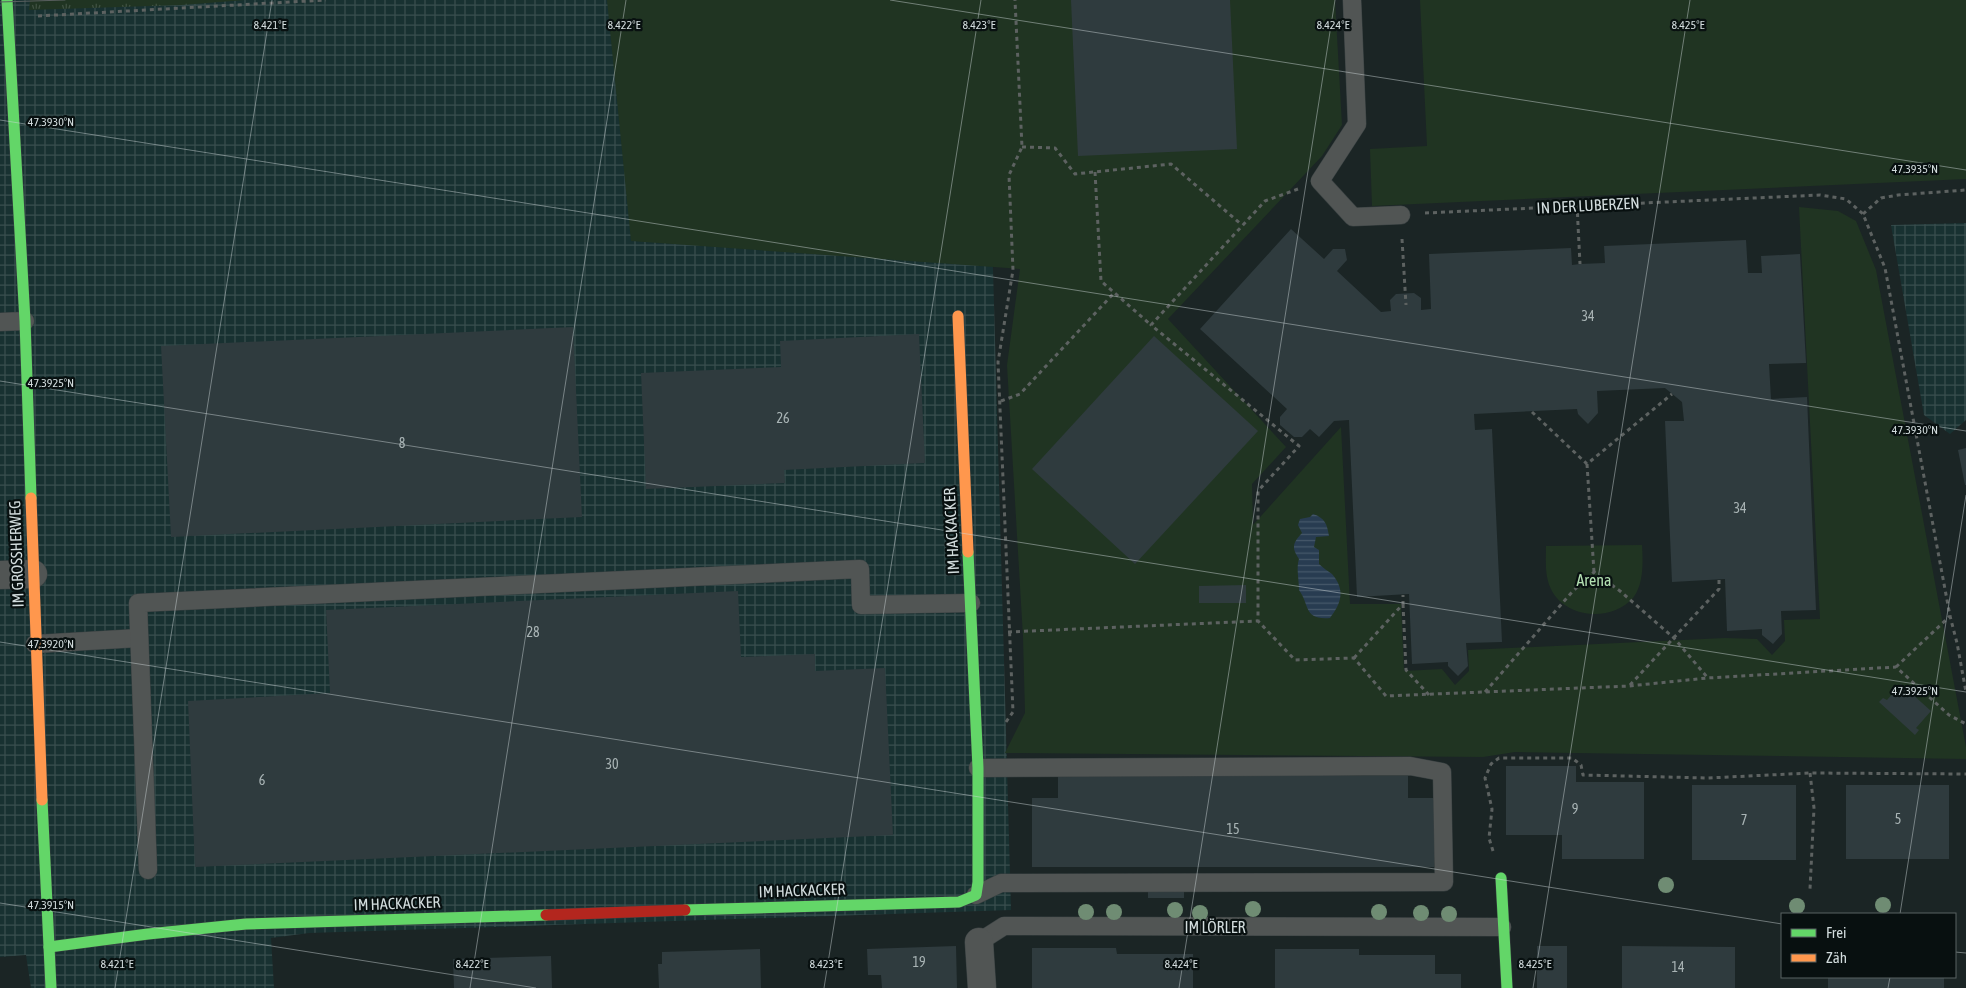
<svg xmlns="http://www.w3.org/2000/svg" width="1966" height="988" font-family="'Asap Condensed',sans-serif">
<defs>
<pattern id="industrial-grid" width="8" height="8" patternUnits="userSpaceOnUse" patternTransform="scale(1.25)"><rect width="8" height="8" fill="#183131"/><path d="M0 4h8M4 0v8" fill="none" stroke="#394e4e"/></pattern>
<pattern id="grass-tufts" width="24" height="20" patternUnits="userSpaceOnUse" patternTransform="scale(1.25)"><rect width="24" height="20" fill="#203422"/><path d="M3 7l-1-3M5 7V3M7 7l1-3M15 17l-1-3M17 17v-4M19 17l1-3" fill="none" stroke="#405142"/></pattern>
<pattern id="water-rules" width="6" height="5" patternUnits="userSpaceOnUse" patternTransform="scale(1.25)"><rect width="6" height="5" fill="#283c51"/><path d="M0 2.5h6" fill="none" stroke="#46586a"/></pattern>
</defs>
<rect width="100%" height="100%" fill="#1b2525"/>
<g fill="url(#industrial-grid)">
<polygon points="0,0 973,0 993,269 1011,910 309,933 271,938 274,988 31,988 26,955 0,957"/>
<polygon points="1966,223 1966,420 1950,434 1924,415 1891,225"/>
</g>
<polygon fill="url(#grass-tufts)" points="30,0 245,0 182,5 29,10"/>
<g fill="#203422">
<polygon points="607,0 1335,0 1342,125 1322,156 1168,319 1286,447 1252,484 1253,525 1341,427 1350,604 1401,604 1404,671 1442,669 1455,685 1469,671 1468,650 1725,638 1757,639 1772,655 1785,641 1784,620 1820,619 1799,207 1838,211 1856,221 1876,270 1966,747 1966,759 1515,752 1483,757 1005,753 1025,713 1023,637 1007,365 1020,269 631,241"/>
<polygon points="1420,0 1966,0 1966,179 1372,206 1370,149 1427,146"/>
<path d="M 1642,545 C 1643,562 1644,584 1633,598 C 1609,625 1557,617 1548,581 C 1545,570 1546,557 1546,546 Z"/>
</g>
<path fill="url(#water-rules)" d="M 1313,514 C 1325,518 1327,524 1329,536 L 1316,537 L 1314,547 L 1319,550 L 1319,564 C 1323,568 1328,571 1332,574 C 1346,590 1341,604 1330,618 C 1303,620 1310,605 1299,590 C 1299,579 1296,568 1299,559 C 1291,547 1293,543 1302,533 L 1298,525 L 1300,519 L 1310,517 Z"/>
<g fill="#2f3b3e">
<polygon points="1071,0 1230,0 1237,149 1078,156"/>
<polygon points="1291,229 1324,259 1333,249 1345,249 1347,260 1337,271 1381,312 1391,311 1390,300 1396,294 1414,293 1421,298 1421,310 1431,309 1429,254 1571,248 1572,265 1580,264 1605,263 1604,246 1746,240 1748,273 1762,273 1761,256 1800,254 1806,363 1769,364 1771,399 1807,397 1816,610 1781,611 1782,634 1773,644 1762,635 1762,629 1727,631 1725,579 1672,582 1665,421 1684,421 1682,402 1665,388 1597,391 1598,413 1588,424 1578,414 1577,409 1474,414 1475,430 1492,429 1502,642 1466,643 1468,666 1458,676 1448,666 1448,662 1412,664 1409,594 1357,597 1349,420 1334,421 1319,437 1310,429 1302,437 1294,437 1280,425 1280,417 1287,409 1200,329"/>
<polygon points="573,327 582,517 171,537 161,346"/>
<polygon points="919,334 925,463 784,470 785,483 646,489 641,373 781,367 780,341"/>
<polygon points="1154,336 1258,431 1135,564 1032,469"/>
<polygon points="1966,448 1966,485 1965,485 1958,450"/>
<polygon points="1246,585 1246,603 1199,603 1199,586"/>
<polygon points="738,591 741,657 815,654 815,671 885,668 893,835 195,867 188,701 330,693 326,610"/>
<polygon points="1901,684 1931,711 1916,728 1919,730 1915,735 1879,702 1883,698 1887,700"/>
<polygon points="1506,766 1576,766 1576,782 1644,782 1644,859 1562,859 1562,835 1506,835"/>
<polygon points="1058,776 1408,776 1408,798 1434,798 1434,867 1032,867 1032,798 1058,798"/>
<rect x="1692" y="785" width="104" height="75"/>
<rect x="1846" y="785" width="103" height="74"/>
<rect x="1148" y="888" width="36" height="10"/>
<polygon points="956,946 957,988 882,988 881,975 868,975 867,949"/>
<rect x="1537" y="946" width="30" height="42"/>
<polygon points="1622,946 1735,947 1735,988 1622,988"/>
<polygon points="1032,948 1116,948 1117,954 1193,954 1193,988 1032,988"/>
<polygon points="760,949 761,988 659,988 658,964 662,964 662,952"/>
<polygon points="1275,949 1359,949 1359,955 1435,955 1435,974 1461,974 1461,988 1275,988"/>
<polygon points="551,956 552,988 454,988 453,959"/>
<rect x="1828" y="977" width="116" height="11"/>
</g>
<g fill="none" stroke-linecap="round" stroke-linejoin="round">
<defs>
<g id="lane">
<polyline points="1352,0 1357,124 1320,181 1353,217 1401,215"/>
<polyline points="0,322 25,321"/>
<polyline points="35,644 139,638"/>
<polyline points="148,870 138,603 860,569 861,605 971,603"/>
<polyline points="976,895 1001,883 1444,882 1442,772 1410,766 978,768"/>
<polyline points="979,942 1004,926 1502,927"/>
</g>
<g id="street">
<polyline points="0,575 33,574"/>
<polyline points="979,942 982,988"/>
</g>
<g id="fast">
<polyline points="7,0 25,321 31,498"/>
<polyline points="42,800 51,988"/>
<polyline points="1501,878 1507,988"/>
<polyline points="685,910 959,902 976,895 978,882 978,768 968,552"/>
<polyline points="49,947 148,934 246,924 546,915"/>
</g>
<g id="slow">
<polyline points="958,316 968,552"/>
<polyline points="31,498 42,800"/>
</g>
<polyline id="jam" points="546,915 685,910"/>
</defs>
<use href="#lane" stroke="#394142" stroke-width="19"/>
<use href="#street" stroke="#394142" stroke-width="29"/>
<use href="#fast" stroke="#394142" stroke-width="12"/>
<use href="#slow" stroke="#394142" stroke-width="12"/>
<use href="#jam" stroke="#394142" stroke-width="12"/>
<g stroke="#5d6261" stroke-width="3" stroke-dasharray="4 4" stroke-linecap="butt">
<polyline points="38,16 326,0"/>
<polyline points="1022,147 1055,148 1075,174 1171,164 1242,225"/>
<polyline points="1095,172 1101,281 1151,325"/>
<polyline points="1298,189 1265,201 1151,325 1299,446 1258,491 1258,621 1295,660 1354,658 1386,696 1629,686 1707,678 1896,667 1949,715 1966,724"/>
<polyline points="1577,205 1580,264"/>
<polyline points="1425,213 1820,195 1846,199 1863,214 1885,268 1950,616 1957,643 1966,692"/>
<polyline points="1863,214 1881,198 1898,195 1966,190"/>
<polyline points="1402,239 1406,305"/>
<polyline points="1001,401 1020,394 1114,293"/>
<polyline points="1532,412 1587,464 1672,394"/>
<polyline points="1587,464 1594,572"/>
<polyline points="1403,604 1406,670 1429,695"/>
<polyline points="1008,632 1258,621"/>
<polyline points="1354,658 1403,604 1403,595"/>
<polyline points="1896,667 1950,616"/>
<polyline points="1630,685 1719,589 1719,580"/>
<polyline points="1485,692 1572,592 1594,572 1620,591 1674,638 1707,677"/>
<polyline points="1006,722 1013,712 998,362 1013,270 1009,175 1022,147 1015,0"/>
<polyline points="1810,773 1814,808 1810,889"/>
<polyline points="1493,851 1489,838 1492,809 1485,778 1491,764 1499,758 1572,758 1581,765 1583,775 1708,778 1810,773 1966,774"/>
</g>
<use href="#lane" stroke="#515554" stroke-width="18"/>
<use href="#street" stroke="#515554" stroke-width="28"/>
<use href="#fast" stroke="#63d668" stroke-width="11"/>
<use href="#slow" stroke="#ff974d" stroke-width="11"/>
<use href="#jam" stroke="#b3261e" stroke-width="11"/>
<polyline stroke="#595f5f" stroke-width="1" points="0,2 65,0"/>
</g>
<g fill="#6f8c73">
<circle cx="1666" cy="885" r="8"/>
<circle cx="1883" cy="905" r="8"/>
<circle cx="1797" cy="906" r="8"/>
<circle cx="1253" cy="909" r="8"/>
<circle cx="1175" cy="910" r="8"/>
<circle cx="1086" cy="912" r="8"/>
<circle cx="1114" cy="912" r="8"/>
<circle cx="1379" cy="912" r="8"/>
<circle cx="1200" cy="913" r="8"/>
<circle cx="1421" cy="913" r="8"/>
<circle cx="1449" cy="914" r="8"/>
</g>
<path fill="none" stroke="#d2dcdd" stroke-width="1" stroke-opacity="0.45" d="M 890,0 L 1966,170M 0,120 L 1966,431M 0,381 L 1966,692M 0,642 L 1782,924M 0,903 L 536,988M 1900,914 L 1966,495M 1955,952 L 1966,953M 115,988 L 272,0M 470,988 L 626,0M 824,988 L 981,0M 1179,988 L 1335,0M 1533,988 L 1690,0M 1888,988 L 1890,977"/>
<g text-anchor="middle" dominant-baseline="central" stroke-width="4.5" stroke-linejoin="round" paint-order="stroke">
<g font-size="14" fill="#a9b4b5">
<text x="1588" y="316">34</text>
<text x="783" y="418">26</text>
<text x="402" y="443">8</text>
<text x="1740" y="508">34</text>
<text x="533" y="632">28</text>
<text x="612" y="764">30</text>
<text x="262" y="780">6</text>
<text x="1575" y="809">9</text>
<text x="1898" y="819">5</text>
<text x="1744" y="820">7</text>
<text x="1233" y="829">15</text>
<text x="919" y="962">19</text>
<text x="1678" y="967">14</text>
</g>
<g font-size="16" fill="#d2dcdd" stroke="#081010">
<text transform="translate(1588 205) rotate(-3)">IN DER LUBERZEN</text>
<text transform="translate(951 531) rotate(-93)">IM HACKACKER</text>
<text transform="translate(16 554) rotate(-92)">IM GROSSHERWEG</text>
<text transform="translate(802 890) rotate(-2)">IM HACKACKER</text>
<text transform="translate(397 903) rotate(-2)">IM HACKACKER</text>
<text x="1215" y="927">IM LÖRLER</text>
</g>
<g font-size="16" fill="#b3e0b2" stroke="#081010">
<text x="1594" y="580">Arena</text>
</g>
</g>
<g font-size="12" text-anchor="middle" fill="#d2dcdd" stroke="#081010" stroke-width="4.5" stroke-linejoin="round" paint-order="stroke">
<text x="270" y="29">8.421°E</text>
<text x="624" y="29">8.422°E</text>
<text x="979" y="29">8.423°E</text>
<text x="1333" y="29">8.424°E</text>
<text x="1688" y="29">8.425°E</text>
<text x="51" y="126">47.3930°N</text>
<text x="1915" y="173">47.3935°N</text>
<text x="51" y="387">47.3925°N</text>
<text x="1915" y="434">47.3930°N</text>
<text x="51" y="648">47.3920°N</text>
<text x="1915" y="695">47.3925°N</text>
<text x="51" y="909">47.3915°N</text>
<text x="117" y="968">8.421°E</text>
<text x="472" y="968">8.422°E</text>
<text x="826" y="968">8.423°E</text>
<text x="1181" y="968">8.424°E</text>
<text x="1535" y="968">8.425°E</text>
</g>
<rect x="1781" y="913" width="175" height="65" fill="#081010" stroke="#596262"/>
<rect x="1791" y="929" width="25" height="8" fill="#63d668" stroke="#596262"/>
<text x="1826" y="938" font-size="15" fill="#d2dcdd">Frei</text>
<rect x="1791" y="954" width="25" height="8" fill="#ff974d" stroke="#596262"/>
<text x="1826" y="963" font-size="15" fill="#d2dcdd">Zäh</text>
</svg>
